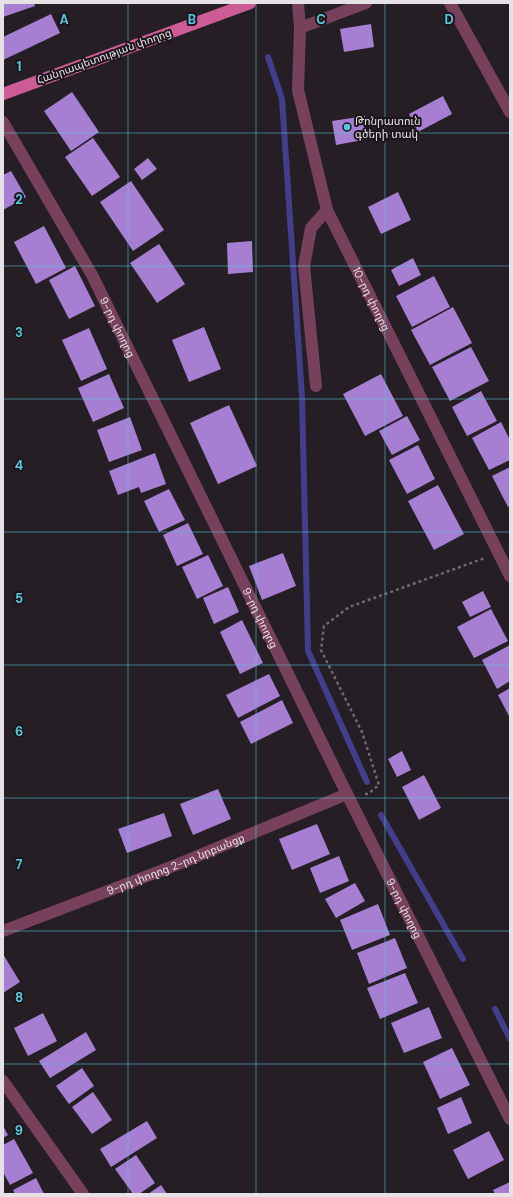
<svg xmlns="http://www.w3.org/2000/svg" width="513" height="1197" font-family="'DM Sans','Noto Sans Armenian',sans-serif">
<rect width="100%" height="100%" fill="#251f25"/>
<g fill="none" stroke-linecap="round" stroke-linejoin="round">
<g stroke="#423e8c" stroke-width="6">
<polyline points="268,57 282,99 302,397 308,651 367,782"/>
<polyline points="381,815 463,959"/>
<polyline points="495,1009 510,1039"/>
</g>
</g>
<g fill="#a67fd2">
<polygon points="3,3 34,3 35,6 3,17"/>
<polygon points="51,14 60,33 3,60 3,37"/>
<polygon points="371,24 374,47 344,52 340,29"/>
<polygon points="72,92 99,132 71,151 44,111"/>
<polygon points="443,96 452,114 418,132 409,114"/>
<polygon points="365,116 368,139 336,145 332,121"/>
<polygon points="93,138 120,177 92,196 65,157"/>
<polygon points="148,158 157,169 142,180 134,169"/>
<polygon points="11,171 26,197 3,210 3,175"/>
<polygon points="131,181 164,230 133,251 100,202"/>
<polygon points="398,192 411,220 381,234 368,207"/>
<polygon points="44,226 66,268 36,284 14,242"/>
<polygon points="252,241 253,272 228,274 227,243"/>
<polygon points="159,244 185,284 157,303 130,263"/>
<polygon points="413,258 421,275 399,286 391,270"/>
<polygon points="75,266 95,306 69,319 49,280"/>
<polygon points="434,276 450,307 412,327 396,296"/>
<polygon points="453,307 472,343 430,365 411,330"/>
<polygon points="204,327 221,369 189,382 172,340"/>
<polygon points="89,328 107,369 81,381 62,340"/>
<polygon points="471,347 489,381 450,401 432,367"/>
<polygon points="109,374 124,408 93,422 78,388"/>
<polygon points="381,374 403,416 365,436 343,394"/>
<polygon points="481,391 497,421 467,436 452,407"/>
<polygon points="229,405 257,466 218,484 190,423"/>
<polygon points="407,416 420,440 392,455 379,431"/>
<polygon points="130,417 142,450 109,462 97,430"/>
<polygon points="501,422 510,440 510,460 489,470 472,438"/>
<polygon points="418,445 435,479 407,494 389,460"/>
<polygon points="155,453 166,484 141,493 139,487 118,495 109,471"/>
<polygon points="510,467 510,506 508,507 492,476"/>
<polygon points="438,485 464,534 434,550 408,501"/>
<polygon points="169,489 185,520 159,532 144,501"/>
<polygon points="188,523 203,554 177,566 163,535"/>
<polygon points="283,553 296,586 262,600 249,566"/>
<polygon points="208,555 223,586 197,599 182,567"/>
<polygon points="228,587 239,612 214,624 203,598"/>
<polygon points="483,591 491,607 470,617 462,602"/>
<polygon points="491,609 508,641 474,658 457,627"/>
<polygon points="242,620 263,663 240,674 220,632"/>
<polygon points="510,645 510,681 497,689 482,660"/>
<polygon points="269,674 280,696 238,718 226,695"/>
<polygon points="510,688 510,718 498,695"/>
<polygon points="282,700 293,723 251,744 240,722"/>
<polygon points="402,751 411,770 397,777 388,759"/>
<polygon points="424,775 441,808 419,820 402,787"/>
<polygon points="218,789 231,819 193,835 180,804"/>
<polygon points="164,813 172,836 127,853 118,829"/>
<polygon points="317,824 330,854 292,870 279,839"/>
<polygon points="339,856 349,881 320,893 310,868"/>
<polygon points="355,883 365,901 336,918 325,899"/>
<polygon points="378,904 390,935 352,950 340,920"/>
<polygon points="395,938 407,968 369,984 357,953"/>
<polygon points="3,954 20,982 3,993"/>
<polygon points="405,973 418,1003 380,1019 367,988"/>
<polygon points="429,1007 442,1038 404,1053 391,1023"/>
<polygon points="43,1013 57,1041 28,1056 14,1028"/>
<polygon points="86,1032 96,1050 50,1078 39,1061"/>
<polygon points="452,1048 470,1085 440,1099 423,1062"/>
<polygon points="82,1068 94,1086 69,1104 56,1086"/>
<polygon points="93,1092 112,1120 92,1134 72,1107"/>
<polygon points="461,1097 472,1123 448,1134 437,1108"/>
<polygon points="147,1121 157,1138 111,1167 100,1149"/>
<polygon points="3,1126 8,1135 3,1138"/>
<polygon points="489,1131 504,1160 468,1179 453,1150"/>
<polygon points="14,1139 33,1173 10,1185 3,1172 3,1145"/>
<polygon points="136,1155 155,1183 139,1194 133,1194 115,1169"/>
<polygon points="36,1178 44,1194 15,1194 13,1190"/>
<polygon points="510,1182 510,1194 495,1194 493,1190"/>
<polygon points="161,1185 167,1194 148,1194"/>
</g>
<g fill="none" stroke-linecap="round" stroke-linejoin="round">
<polyline stroke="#6e696e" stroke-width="2.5" stroke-dasharray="3 3" stroke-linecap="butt" points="365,794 368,794 379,785 362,732 321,650 324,626 349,607 485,558"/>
<g stroke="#78415b" stroke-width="12">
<path id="s1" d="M 298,3 L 300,28 L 298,90 L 327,210 L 510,576"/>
<polyline points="450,3 510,112"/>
<polyline points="300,28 366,3"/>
<path id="s2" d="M 3,122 L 92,275 L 347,794 L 510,1119"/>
<polyline points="316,386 304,266 311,228 327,210"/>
<path id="s3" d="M 3,931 L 176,865 L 347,794"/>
<polyline points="3,1081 83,1194"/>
</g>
<polyline stroke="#cd5b95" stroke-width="12" points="3,94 250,3"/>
</g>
<path fill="none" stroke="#55cadf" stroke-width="1" stroke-opacity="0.55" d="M 128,3 L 128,1194M 256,3 L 256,1194M 385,3 L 385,1194M 3,133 L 510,133M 3,266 L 510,266M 3,399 L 510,399M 3,532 L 510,532M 3,665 L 510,665M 3,798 L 510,798M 3,931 L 510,931M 3,1064 L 510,1064"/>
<circle fill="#55cadf" stroke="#1c151b" stroke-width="1.5" cx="347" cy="127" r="4"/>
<g text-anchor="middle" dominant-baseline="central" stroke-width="4" stroke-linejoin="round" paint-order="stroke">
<g font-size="11" fill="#e5e1e5" stroke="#1c151b">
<text transform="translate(104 56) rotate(-20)">Հանրապետության փողոց</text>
<text stroke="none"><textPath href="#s1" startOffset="310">10-րդ փողոց</textPath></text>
<text stroke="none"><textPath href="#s2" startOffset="235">9-րդ փողոց</textPath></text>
<text stroke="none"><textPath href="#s2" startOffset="559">9-րդ փողոց</textPath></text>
<text stroke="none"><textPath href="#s3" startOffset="185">9-րդ փողոց 2-րդ նրբանցք</textPath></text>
<text stroke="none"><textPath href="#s2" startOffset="883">9-րդ փողոց</textPath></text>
</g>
<g font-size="11" fill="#e5e1e5" stroke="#1c151b" text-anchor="start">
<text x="355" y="121">Թոնրատուն<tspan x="355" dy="13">գծերի տակ</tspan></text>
</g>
</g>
<g font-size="13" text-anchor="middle" font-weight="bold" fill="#55cadf" stroke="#1c151b" stroke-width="4" stroke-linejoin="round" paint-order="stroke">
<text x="64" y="24">A</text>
<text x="192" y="24">B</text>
<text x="321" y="24">C</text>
<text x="449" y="24">D</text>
<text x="19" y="71">1</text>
<text x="19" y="204">2</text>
<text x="19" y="337">3</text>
<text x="19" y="470">4</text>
<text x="19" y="603">5</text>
<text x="19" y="736">6</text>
<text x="19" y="869">7</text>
<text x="19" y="1002">8</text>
<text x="19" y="1135">9</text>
</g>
<rect width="513" height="1197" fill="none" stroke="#e5e1e5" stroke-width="8"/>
</svg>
